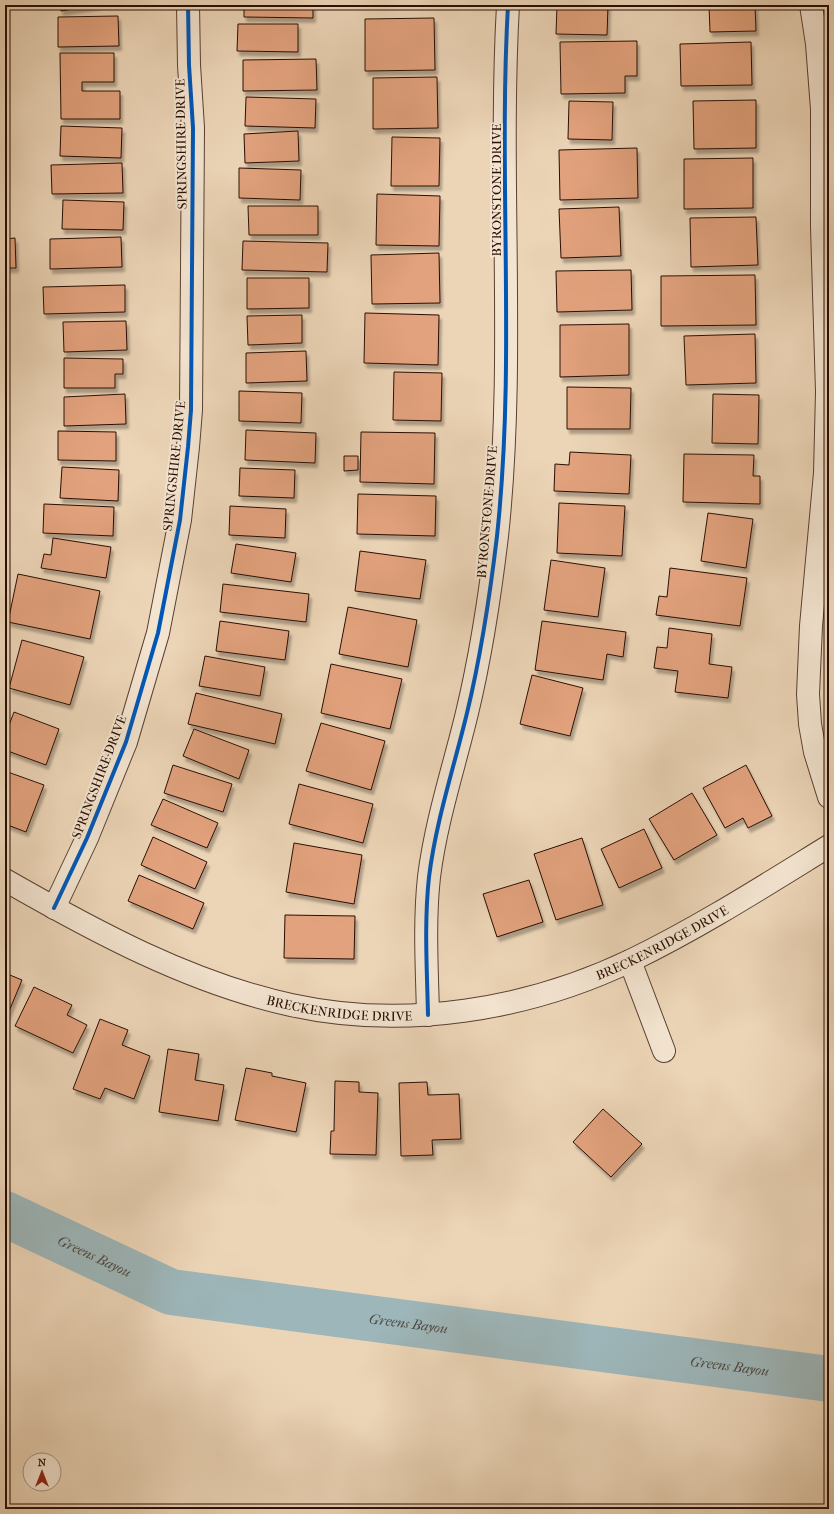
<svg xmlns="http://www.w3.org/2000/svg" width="834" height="1514" font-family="'IM FELL French Canon',serif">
<defs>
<filter id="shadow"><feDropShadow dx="2.5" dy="4.5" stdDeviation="1" flood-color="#0004"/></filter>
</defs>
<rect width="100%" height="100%" fill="#ecd5b7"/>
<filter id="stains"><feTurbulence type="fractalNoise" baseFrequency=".005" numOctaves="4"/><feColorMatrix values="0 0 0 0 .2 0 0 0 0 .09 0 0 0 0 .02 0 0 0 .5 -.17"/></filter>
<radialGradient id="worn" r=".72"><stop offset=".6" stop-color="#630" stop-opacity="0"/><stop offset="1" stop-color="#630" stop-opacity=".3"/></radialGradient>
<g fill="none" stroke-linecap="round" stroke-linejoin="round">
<path stroke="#9db6b9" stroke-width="46" id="s1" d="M 5,1214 L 171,1292 L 829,1379"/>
</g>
<g fill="#e2a27d" stroke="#280e04" filter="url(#shadow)">
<polygon points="60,5 99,5 61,11"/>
<polygon points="244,5 313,5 313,18 244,17"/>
<polygon points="557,5 608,5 607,35 556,34"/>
<polygon points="709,5 755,5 756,31 710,32"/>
<polygon points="118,16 119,46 58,47 58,17"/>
<polygon points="434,18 435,70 365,71 365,19"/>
<polygon points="238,24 298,24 298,52 237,51"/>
<polygon points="637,41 637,76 625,76 625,93 561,94 560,42"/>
<polygon points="751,42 752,85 681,86 680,44"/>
<polygon points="60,53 114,53 114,82 82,82 82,91 120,91 120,119 61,119"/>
<polygon points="316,59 317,90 243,91 243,60"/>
<polygon points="437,77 438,128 373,129 373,78"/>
<polygon points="246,97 316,99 315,128 245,126"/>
<polygon points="756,100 756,148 694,149 693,101"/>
<polygon points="569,101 613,102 612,140 568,139"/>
<polygon points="61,126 122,128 121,158 60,156"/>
<polygon points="298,131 299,161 245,163 244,134"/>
<polygon points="392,137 440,138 439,186 391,186"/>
<polygon points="637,148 638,198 560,200 559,150"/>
<polygon points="753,158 753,208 684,209 684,159"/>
<polygon points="122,163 123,193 52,194 51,165"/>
<polygon points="239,168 301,170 300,200 239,198"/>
<polygon points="377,194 440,196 439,246 376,245"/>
<polygon points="63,200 124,202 123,230 62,229"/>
<polygon points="248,206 318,206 318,235 249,235"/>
<polygon points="619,207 621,256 561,258 559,209"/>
<polygon points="756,217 758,265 691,267 690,218"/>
<polygon points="121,237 122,267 50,269 50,239"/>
<polygon points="15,238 16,268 5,268 5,239"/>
<polygon points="243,241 328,243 327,272 242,270"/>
<polygon points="439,253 440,303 372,304 371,255"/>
<polygon points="631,270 632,310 557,312 556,271"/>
<polygon points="755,275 756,325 661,326 661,276"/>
<polygon points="247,278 309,278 309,308 247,309"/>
<polygon points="125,285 125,312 44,314 43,287"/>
<polygon points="365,313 439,315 438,365 364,363"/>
<polygon points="302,315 302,343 248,345 247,316"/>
<polygon points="126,321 127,350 64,352 63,322"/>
<polygon points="629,324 629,375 560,377 560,325"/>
<polygon points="755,334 756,383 686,385 684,336"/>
<polygon points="306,351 307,381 246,383 246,353"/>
<polygon points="64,358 123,359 123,374 115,374 115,388 64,388"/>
<polygon points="394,372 442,373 441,421 393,420"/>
<polygon points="567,387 631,388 630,429 567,429"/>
<polygon points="239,391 302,393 301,423 239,421"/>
<polygon points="125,394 126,424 64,426 64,397"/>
<polygon points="713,394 759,395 758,444 712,443"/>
<polygon points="246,430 316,433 315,463 245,460"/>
<polygon points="58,431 116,432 116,461 58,460"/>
<polygon points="361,432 435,433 434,484 360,482"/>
<polygon points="570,452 631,455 629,494 554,491 555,464 569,465"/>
<polygon points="684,454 754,455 753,476 760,476 760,504 683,502"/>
<polygon points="344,456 358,456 358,470 344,471"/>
<polygon points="62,467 119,470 118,501 60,498"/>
<polygon points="240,468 295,470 294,498 239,496"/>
<polygon points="358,494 436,496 435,536 357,534"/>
<polygon points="559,503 625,506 622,556 557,553"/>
<polygon points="44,504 114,507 113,536 43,533"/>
<polygon points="230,506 286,509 285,538 229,535"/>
<polygon points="708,513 753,519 746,568 701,561"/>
<polygon points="53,538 111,547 106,578 41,568 44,554 51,555"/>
<polygon points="236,544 296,553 291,582 231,573"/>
<polygon points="360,551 426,560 420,599 355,591"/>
<polygon points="551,560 605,568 598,617 544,610"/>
<polygon points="670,568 747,578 740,626 656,615 659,596 667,597"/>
<polygon points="18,574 100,591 90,639 8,622"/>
<polygon points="223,584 309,594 306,622 220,612"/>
<polygon points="348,607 417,620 408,667 339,654"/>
<polygon points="220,621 289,631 285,660 216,651"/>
<polygon points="542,621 626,632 623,657 607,654 603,680 535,670"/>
<polygon points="669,628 712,634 709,664 732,667 728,698 675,692 678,671 654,668 657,647 667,648"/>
<polygon points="22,640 84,657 70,705 9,688"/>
<polygon points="205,656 265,667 260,696 199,686"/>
<polygon points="331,664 402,679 390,729 321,713"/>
<polygon points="532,675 583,688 570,736 520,724"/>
<polygon points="196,693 282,714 275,744 188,724"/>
<polygon points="14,712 59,729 46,765 5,750 5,736"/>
<polygon points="321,723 385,741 371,790 306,771"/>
<polygon points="194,729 249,750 239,779 183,756"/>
<polygon points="173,765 232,784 223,812 164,793"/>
<polygon points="746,765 772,816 748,828 743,818 725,828 703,788"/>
<polygon points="5,771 44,785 26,832 5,824"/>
<polygon points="299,784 373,804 363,843 289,824"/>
<polygon points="692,793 717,835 674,860 649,819"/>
<polygon points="163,799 218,823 207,848 151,825"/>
<polygon points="644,829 662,868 619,888 601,849"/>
<polygon points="153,837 207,862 195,889 141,865"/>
<polygon points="582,838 603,905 556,920 534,854"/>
<polygon points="294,843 362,855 354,904 286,892"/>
<polygon points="139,875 204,903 193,929 128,901"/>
<polygon points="529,880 543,922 497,937 483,894"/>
<polygon points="285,915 355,916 354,959 284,958"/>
<polygon points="5,973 22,980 5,1021"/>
<polygon points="34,987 72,1005 67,1015 87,1025 73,1053 15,1026"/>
<polygon points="100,1019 128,1030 122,1045 150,1056 134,1099 105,1088 100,1099 73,1089"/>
<polygon points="168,1049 199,1054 195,1080 224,1085 218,1121 159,1112"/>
<polygon points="246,1068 272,1073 272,1076 306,1083 296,1132 235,1120"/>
<polygon points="335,1081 359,1082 359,1092 378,1093 376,1155 330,1154 331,1131 334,1131"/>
<polygon points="427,1082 428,1095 459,1094 461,1139 432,1140 433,1155 401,1156 399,1083"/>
<polygon points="603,1109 642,1144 611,1177 573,1142"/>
</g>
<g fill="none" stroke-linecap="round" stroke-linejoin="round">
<defs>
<g id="street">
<polyline points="811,5 817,44 822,109 822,227 827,392 825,473 811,626 808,694 810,724 815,752 829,797"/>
<path id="s2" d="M 5,880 C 94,931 190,983 291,1005 C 405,1030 528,1010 632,960 C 700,927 764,886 829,846"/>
<polyline points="54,908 87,838 126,742 158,633 180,520 188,447 191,410 193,128 189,65 188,5"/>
<polyline points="630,961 664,1051"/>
<path d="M 428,1015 C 427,969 424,923 429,877 C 436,821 454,767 467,713 C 481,655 490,595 497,536 C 516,360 498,182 508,5"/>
</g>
</defs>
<use href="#street" stroke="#594031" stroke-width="24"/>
<use href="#street" stroke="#f3e4d0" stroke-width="22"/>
<defs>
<g id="cycleway">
<polyline points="54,908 87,838 126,742 158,633 180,520 188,447 191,410 193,128 189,65 188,5"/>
<path d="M 428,1015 C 427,969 424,923 429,877 C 436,821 454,767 467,713 C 481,655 490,595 497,536 C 516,360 498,182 508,5"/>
</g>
</defs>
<use href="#cycleway" stroke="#f3e4d0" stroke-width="6"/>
<use href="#cycleway" stroke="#0057b8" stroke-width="4"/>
</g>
<g text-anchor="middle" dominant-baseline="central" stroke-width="4" stroke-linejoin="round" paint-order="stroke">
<g font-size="13" fill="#280e04" stroke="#f3e4d0">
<text transform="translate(181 144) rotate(-91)">SPRINGSHIRE DRIVE</text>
<text transform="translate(496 190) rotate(-90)">BYRONSTONE DRIVE</text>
<text transform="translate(174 466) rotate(-84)">SPRINGSHIRE DRIVE</text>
<text transform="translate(487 512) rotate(-85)">BYRONSTONE DRIVE</text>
<text transform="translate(99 777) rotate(-69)">SPRINGSHIRE DRIVE</text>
<text stroke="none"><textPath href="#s2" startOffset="698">BRECKENRIDGE DRIVE</textPath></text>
<text stroke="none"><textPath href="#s2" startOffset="362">BRECKENRIDGE DRIVE</textPath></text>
</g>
<g font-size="14" font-style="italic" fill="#514943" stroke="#f3e4d0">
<text stroke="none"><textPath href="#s1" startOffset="99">Greens Bayou</textPath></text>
<text stroke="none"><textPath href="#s1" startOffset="423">Greens Bayou</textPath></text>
<text stroke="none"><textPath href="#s1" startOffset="747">Greens Bayou</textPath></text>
</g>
</g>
<rect width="834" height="1514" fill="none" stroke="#ecd5b7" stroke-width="20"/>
<rect x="6" y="6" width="822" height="1502" fill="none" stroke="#280e04" stroke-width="2"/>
<rect x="10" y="10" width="814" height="1494" fill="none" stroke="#280e04"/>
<g transform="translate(42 1472)"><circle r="19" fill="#f3e4d0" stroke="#a28e7e"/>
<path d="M0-3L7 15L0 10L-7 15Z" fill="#8f2418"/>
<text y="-6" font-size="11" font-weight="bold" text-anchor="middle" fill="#280e04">N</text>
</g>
<rect width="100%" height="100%" filter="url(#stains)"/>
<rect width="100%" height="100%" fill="url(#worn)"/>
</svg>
